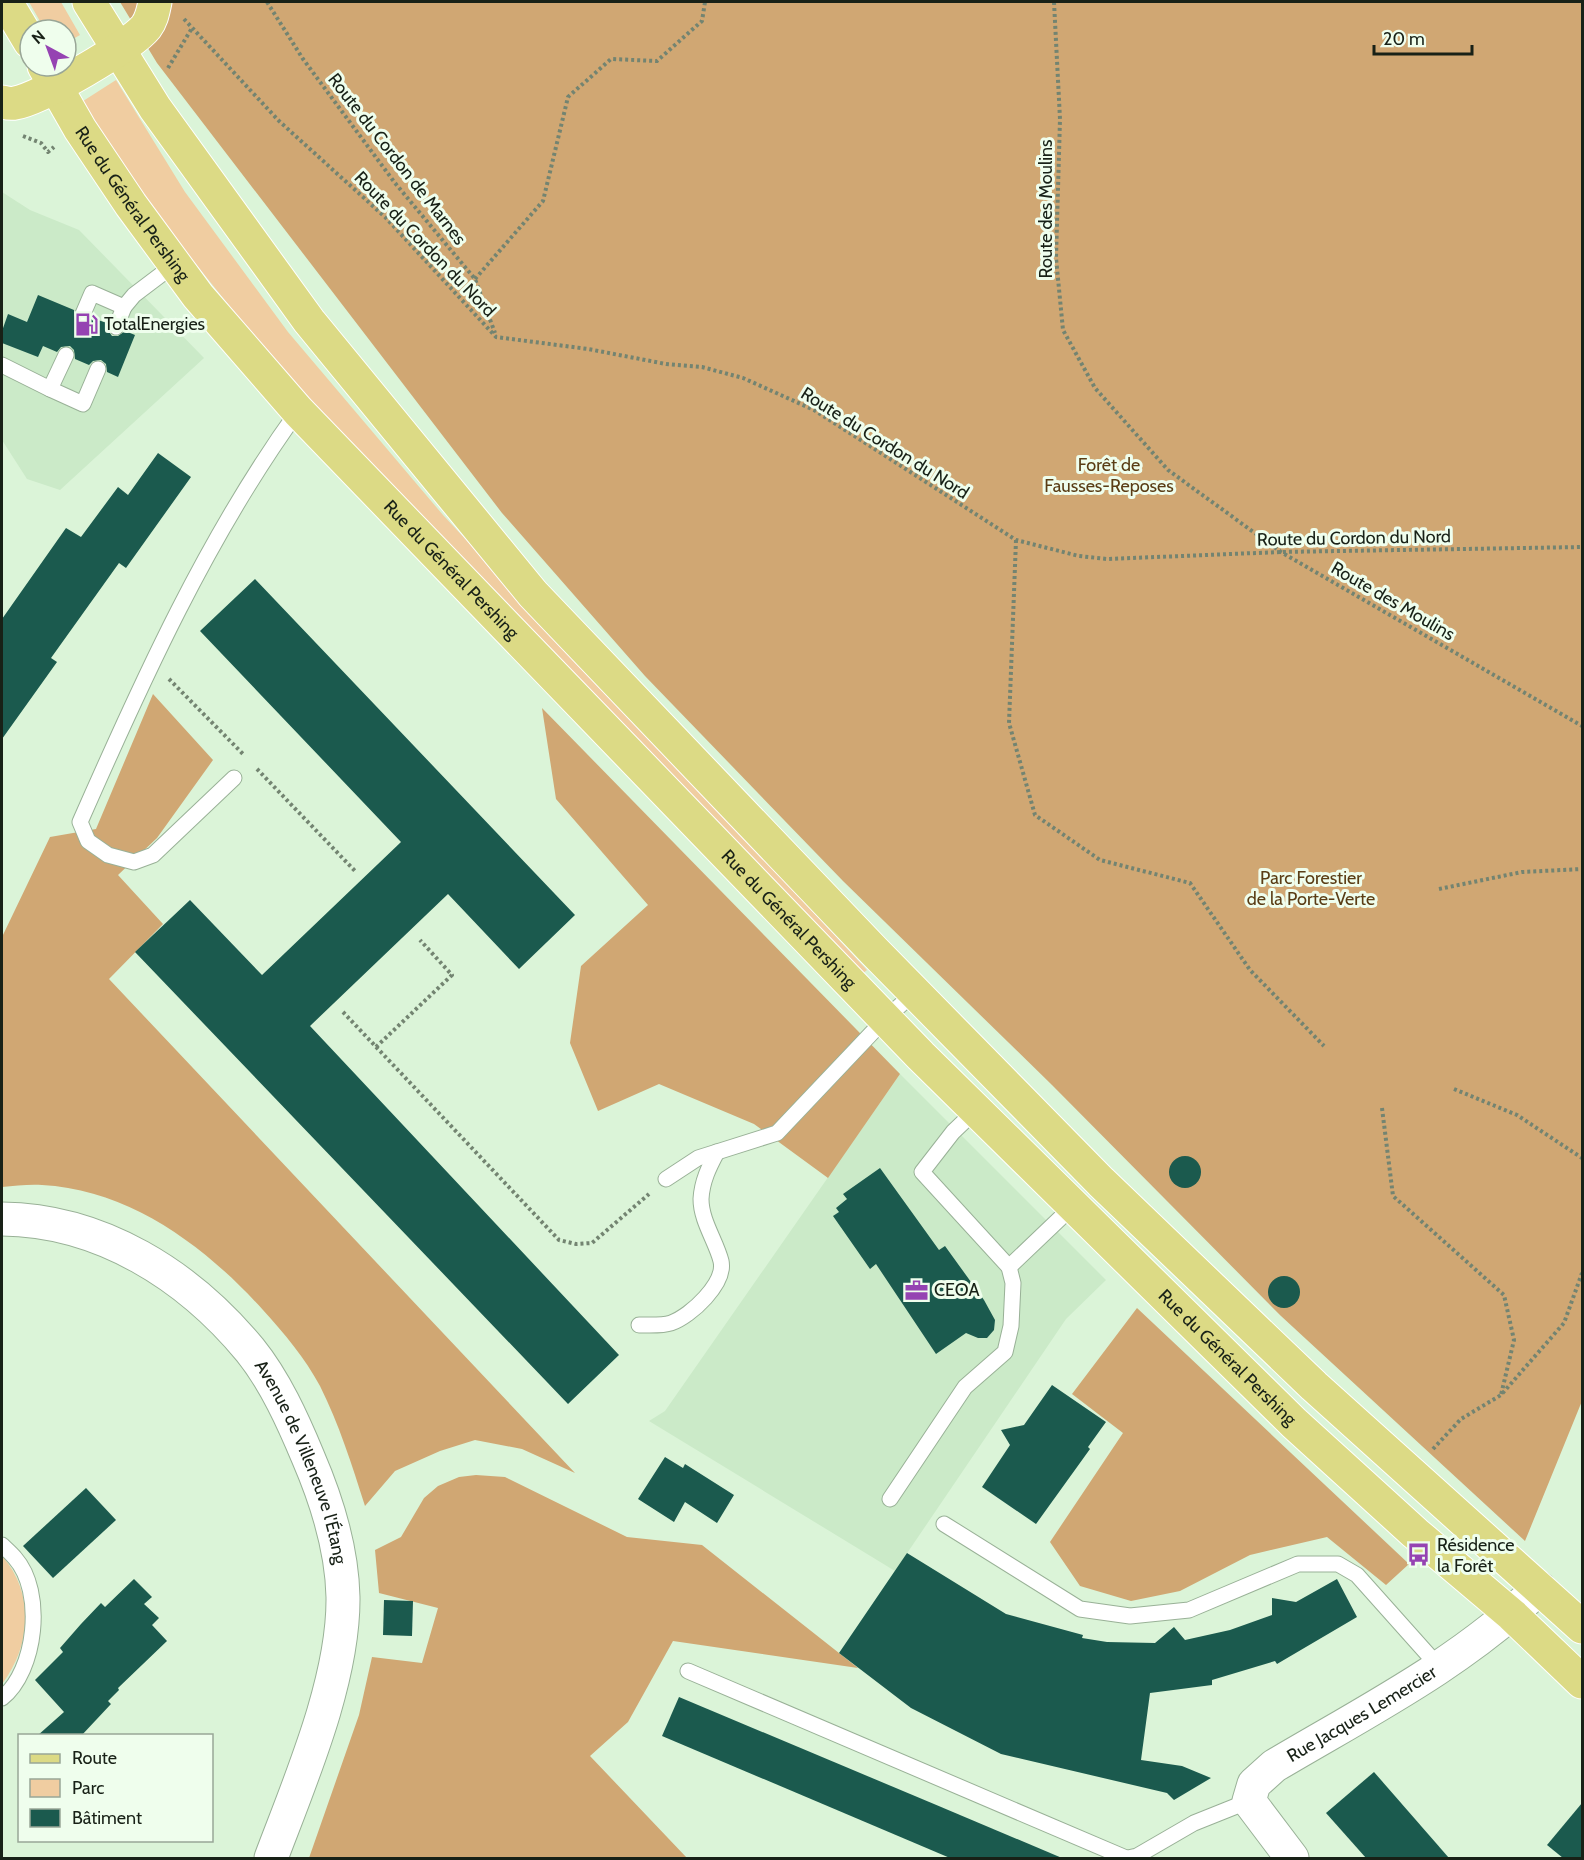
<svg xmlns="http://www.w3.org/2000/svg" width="1584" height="1860" font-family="Cabin,sans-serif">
<rect width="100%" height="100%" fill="#dbf4d8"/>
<g fill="#cbeac8">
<polygon points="2,192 30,210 79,230 204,358 60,490 27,479 2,440"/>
<polygon points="900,1074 1106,1280 1066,1319 895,1571 649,1421 665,1411"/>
</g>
<g fill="#f0cda1">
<polygon points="29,2 61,2 80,35 66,43 66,30 45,30"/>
<polygon points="116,80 185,192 288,332 443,515 867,970 856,979 287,378 131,183 80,103"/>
<path d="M 2,1556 C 35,1593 31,1646 2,1684 Z"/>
</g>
<g fill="#d0a773">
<polygon points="120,2 1582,2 1582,1401 1525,1541 1281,1316 1052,1085 843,881 645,676 502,513 157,63"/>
<path d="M 153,694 L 213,760 L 157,838 L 118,875 L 163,924 L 109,979 L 575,1473 L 522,1449 L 475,1440 L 440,1451 L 395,1471 L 365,1506 C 352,1465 339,1424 320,1386 C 305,1358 284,1333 263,1310 C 206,1247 131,1190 42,1185 C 29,1184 15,1186 2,1187 L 2,937 L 50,837 L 96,829 Z"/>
<polygon points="542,708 900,1074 828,1178 754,1124 659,1084 598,1111 570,1043 581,966 648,905 556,799"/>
<polygon points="1137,1308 1409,1564 1386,1585 1327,1537 1250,1555 1180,1591 1131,1601 1080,1586 1050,1542 1123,1433 1072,1394"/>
<polygon points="476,1475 505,1477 627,1537 702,1545 858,1668 673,1641 628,1722 590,1756 687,1858 309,1858 359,1715 372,1657 422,1663 438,1608 379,1593 375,1550 401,1537 424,1498 438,1486 459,1477"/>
</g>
<g fill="#1b5a4e">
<polygon points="38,295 74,310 75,319 80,323 88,322 92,318 107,323 107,329 112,336 118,336 125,331 135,335 118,377 107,372 106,364 101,360 93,361 89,365 75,359 74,350 70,346 61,347 57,352 43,346 38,357 2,343 2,331 8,314 27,322"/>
<polygon points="158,453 191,477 126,568 119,563 51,658 57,662 2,739 2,619 66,528 81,537 118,487 128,495"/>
<polygon points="255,579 575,915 519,969 448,894 310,1026 619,1355 568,1404 135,952 190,900 262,975 401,842 200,631"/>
<circle cx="1185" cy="1172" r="16"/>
<polygon points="880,1168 939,1250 945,1246 984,1300 995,1320 994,1330 987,1338 978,1338 966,1333 936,1354 876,1264 870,1269 833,1216 839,1212 836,1208 847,1199 843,1194"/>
<circle cx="1284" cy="1292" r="16"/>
<polygon points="1052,1385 1106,1422 1088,1447 1090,1449 1036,1524 982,1487 1010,1445 1001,1430 1024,1425"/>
<polygon points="665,1457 683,1468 685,1464 734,1495 717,1523 685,1502 674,1522 638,1499"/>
<polygon points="86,1488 116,1520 53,1578 23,1546"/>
<polygon points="907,1553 1006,1614 1083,1635 1082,1638 1107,1642 1155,1643 1174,1627 1185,1640 1230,1630 1272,1615 1272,1598 1296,1602 1337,1579 1357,1617 1277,1664 1275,1661 1212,1680 1212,1685 1150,1693 1141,1760 1182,1766 1211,1778 1174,1800 1167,1793 1001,1754 911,1708 839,1653"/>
<polygon points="134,1579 152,1597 144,1604 159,1618 152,1625 167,1641 118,1688 119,1690 108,1701 111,1704 81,1736 37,1736 64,1712 35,1680 63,1652 60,1648 81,1624 101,1603 105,1607"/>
<polygon points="384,1600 413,1601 412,1636 383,1635"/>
<polygon points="679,1697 934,1804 1062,1858 950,1858 662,1736"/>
<polygon points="1374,1772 1449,1858 1366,1858 1326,1813"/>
<polygon points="1582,1803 1582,1858 1563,1858 1547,1845"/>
</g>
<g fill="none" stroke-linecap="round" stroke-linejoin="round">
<defs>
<g id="lane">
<polyline points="83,314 92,293 124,307 134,295 175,264"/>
<polyline points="116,327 124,307"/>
<polyline points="2,365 50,389 66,355"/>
<polyline points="50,389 83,404 98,369"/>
<path d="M 234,778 L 153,855 L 134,862 L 108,855 L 88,841 L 80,822 C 142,681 208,535 298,411"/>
<polyline points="666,1179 698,1158 777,1133 885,1019 915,992"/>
<polyline points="1009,1267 1073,1206"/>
<path d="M 639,1325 C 649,1325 662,1326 671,1323 C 691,1316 726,1283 721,1261 C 716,1241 701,1221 701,1199 C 702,1181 709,1167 717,1152"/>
<polyline points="890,1499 965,1387 1005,1352 1011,1326 1013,1283 1009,1267 922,1172 953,1132 976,1110"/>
<polyline points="944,1524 1080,1609 1130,1616 1189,1610 1298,1564 1338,1564 1357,1575 1440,1668"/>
<path d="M 2,1545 C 6,1549 11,1553 15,1558 C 45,1592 36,1671 2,1698"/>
<polyline points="688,1671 1126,1858"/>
<polyline points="1128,1858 1137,1856 1194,1823 1249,1801"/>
</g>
<g id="secondary">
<path id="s1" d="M 2,1219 C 101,1220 188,1275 250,1350 C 275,1381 293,1421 308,1457 C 327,1501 342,1549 343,1597 C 344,1680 300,1781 271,1858"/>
<path id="s2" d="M 1292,1858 L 1249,1801 L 1254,1784 L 1274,1766 C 1365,1712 1462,1663 1539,1588"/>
</g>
<g id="primary">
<polyline points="6,2 30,42"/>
<polyline points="89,2 155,108 309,321 533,594 874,951 1101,1182 1314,1386 1582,1627"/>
<path id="s3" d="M 44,66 L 80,129 L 131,205 L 198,296 L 298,411 L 921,1056 L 1294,1423 L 1415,1533 L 1512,1615 L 1582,1682"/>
<path d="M 2,102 C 6,103 11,104 15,103 C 40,99 131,46 146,27 C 152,19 153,11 155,2"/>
</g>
</defs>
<use href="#lane" stroke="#99b197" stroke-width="17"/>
<use href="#secondary" stroke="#99b197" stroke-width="35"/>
<use href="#primary" stroke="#fff" stroke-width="35"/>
<g stroke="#738471" stroke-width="4" stroke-dasharray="3 3" stroke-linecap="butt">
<polyline points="267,2 303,59 395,183 475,279 495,333"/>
<polyline points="1054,2 1060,119 1056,258 1063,330 1095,388 1168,470 1281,552 1582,726"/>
<polyline points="184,19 279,121 385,217 496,337 588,349 666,364 702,367 743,378 814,410 1016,540 1079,556 1107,559 1281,552 1582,547"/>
<polyline points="168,68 192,28"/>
<polyline points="23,136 41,143 48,152 54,147"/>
<polyline points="475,279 543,201 568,97 611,59 657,61 702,21 705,2"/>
<polyline points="1016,540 1009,723 1035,815 1100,860 1190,883 1250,970 1324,1046"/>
<polyline points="169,679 244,755"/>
<polyline points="257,769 356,872"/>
<polyline points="1439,889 1522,872 1582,869"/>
<polyline points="343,1012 559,1240 576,1244 592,1243 649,1194"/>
<polyline points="376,1047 452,975 420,940"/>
<polyline points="1454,1089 1517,1115 1582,1158"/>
<polyline points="1382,1108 1393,1196 1504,1295 1514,1340 1501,1395"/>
<polyline points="1433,1449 1461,1419 1501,1395 1564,1323 1582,1273"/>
</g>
<use href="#lane" stroke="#fff" stroke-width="15"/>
<use href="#secondary" stroke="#fff" stroke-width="33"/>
<use href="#primary" stroke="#dcda85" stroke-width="33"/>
</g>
<defs>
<symbol id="fuel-bare" viewBox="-9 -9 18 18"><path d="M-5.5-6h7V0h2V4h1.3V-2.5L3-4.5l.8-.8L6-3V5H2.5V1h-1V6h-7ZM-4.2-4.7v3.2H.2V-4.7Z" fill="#9543b2" stroke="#effeed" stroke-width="2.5" paint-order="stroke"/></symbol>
<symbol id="office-bare" viewBox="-9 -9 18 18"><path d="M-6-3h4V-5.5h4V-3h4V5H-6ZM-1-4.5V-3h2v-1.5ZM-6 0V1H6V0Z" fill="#9543b2" stroke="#effeed" stroke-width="2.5" paint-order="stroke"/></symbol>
<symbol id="bus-bare" viewBox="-9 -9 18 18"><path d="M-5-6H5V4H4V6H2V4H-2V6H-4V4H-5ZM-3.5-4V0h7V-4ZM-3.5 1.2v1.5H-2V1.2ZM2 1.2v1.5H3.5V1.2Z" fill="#9543b2" stroke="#effeed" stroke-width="2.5" paint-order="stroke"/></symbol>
</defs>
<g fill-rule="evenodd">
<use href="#fuel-bare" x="70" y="308" width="33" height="33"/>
<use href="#office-bare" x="900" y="1274" width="33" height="33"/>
<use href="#bus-bare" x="1402" y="1538" width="33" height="33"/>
</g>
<g text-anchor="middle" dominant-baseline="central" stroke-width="6" stroke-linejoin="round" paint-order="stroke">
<g font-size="18" fill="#182117" stroke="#effeed">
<text transform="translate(397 159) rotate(52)">Route du Cordon de Marnes</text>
<text stroke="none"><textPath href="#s3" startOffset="164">Rue du Général Pershing</textPath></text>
<text transform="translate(1046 209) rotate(-90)">Route des Moulins</text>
<text transform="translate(425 244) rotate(46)">Route du Cordon du Nord</text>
<text transform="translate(885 443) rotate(32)">Route du Cordon du Nord</text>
<text transform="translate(1354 538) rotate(-1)">Route du Cordon du Nord</text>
<text stroke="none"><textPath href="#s3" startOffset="650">Rue du Général Pershing</textPath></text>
<text transform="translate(1393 601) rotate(30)">Route des Moulins</text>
<text stroke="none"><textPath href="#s3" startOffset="1136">Rue du Général Pershing</textPath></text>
<text stroke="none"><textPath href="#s3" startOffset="1756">Rue du Général Pershing</textPath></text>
<text stroke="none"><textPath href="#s1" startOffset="414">Avenue de Villeneuve l'Étang</textPath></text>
<text stroke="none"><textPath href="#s2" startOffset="218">Rue Jacques Lemercier</textPath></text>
</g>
<g font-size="18" fill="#182117" stroke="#effeed" text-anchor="start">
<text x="104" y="324">TotalEnergies</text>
<text x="934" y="1290">CEOA</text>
<text x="1437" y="1545">Résidence<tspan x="1437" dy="21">la Forêt</tspan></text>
</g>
<g font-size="18" fill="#5a3d15" stroke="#effeed">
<text x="1109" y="465">Forêt de<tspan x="1109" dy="21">Fausses-Reposes</tspan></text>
<text x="1311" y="878">Parc Forestier<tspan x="1311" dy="21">de la Porte-Verte</tspan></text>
</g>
</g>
<rect width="1584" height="1860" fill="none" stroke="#182117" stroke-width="6"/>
<rect x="18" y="1734" width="195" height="108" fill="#effeed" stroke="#99a697" stroke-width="1.5"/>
<rect x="30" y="1754" width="30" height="9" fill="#dcda85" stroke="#99a697" stroke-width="1.5"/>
<text x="72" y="1764" font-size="18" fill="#182117">Route</text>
<rect x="30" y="1779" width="30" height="18" fill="#f0cda1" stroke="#99a697" stroke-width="1.5"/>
<text x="72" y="1794" font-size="18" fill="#182117">Parc</text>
<rect x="30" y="1809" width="30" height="18" fill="#1b5a4e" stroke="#99a697" stroke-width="1.5"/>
<text x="72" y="1824" font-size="18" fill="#182117">Bâtiment</text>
<g transform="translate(48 48) rotate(319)"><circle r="28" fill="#effeed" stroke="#99a697" stroke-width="1.5"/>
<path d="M0-4.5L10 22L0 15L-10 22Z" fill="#9543b2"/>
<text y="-9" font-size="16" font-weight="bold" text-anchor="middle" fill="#182117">N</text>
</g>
<path d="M1374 45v9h98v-9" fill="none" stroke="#182117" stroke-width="3"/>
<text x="1383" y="45" font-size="18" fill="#182117" stroke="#effeed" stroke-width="4.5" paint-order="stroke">20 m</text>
</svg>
